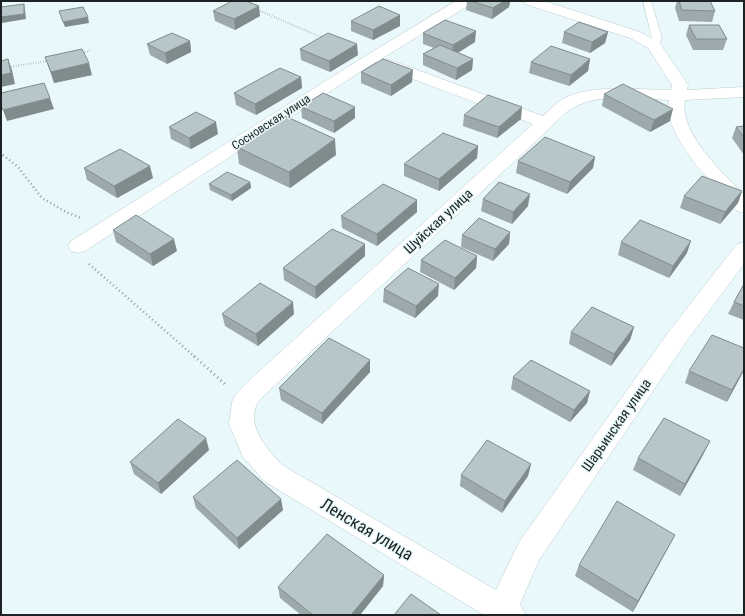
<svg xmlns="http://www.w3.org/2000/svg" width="745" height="616" font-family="'Roboto Condensed',sans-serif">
<rect width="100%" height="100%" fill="#e8f8fb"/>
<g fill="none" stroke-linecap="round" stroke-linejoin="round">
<defs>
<polygon id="service" points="643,1 651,1 662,38 657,47 651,47 649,45 652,38"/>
<path id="minor" d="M 456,1 L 473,1 L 471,4 L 381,59 L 390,60 L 543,116 C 549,111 555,104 561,100 C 590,83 638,90 671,90 L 672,85 L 648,48 L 630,38 L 525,4 L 523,1 L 544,1 L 640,32 L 659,42 L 688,85 L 687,90 L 744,87 L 744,97 L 685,100 C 679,134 723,172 744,195 L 744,213 L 737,211 C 715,185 662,136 669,100 C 640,99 600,93 575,107 C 566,111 558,120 551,127 L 272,388 C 268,392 258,400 256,406 C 248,430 268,449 282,465 L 496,590 L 519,542 L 670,330 L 737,244 L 744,242 L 744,264 L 686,342 L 539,560 L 520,604 L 526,615 L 484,615 L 264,481 L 243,457 L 229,424 L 232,402 L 235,395 L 256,374 L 533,124 L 378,66 L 376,63 L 377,61 L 85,251 L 78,253 L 71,251 L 68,246 L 71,241 L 367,55 Z"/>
</defs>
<use href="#service" stroke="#bcccce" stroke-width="1"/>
<use href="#minor" stroke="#bcccce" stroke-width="1"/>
<g stroke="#919d9f" stroke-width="2" stroke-dasharray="0.5 2" stroke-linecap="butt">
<polyline points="258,10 323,38"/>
<polyline points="80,54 91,50"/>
<polyline points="1,68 48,61"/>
<polyline points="1,153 4,156"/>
</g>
<g stroke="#919d9f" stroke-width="2.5" stroke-dasharray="1 3" stroke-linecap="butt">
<polyline points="3,155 18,167 42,198 66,212 81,218"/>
<polyline points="89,264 195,357"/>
</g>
<polyline stroke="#919d9f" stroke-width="3" stroke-dasharray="1 3.5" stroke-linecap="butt" points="194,356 226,385"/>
<use href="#service" fill="#fff" fill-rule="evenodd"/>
<use href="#minor" fill="#fff" fill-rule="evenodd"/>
</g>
<g fill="#9daaad">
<polygon points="467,1 510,1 509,7 492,19 466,10"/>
<polygon points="605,1 630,1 629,2 605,2"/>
<polygon points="677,1 710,1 715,11 712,22 679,21 675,8"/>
<polygon points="213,11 260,16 235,30 215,21"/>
<polygon points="351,21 400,26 373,40 351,31"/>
<polygon points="689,25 727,39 723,50 693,50 686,35"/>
<polygon points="564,32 608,32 605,43 590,53 562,43"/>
<polygon points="423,33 475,42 458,53 473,59 472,70 456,80 423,65 423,54 434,48 423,44"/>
<polygon points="190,41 191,52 167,64 150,55 147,44"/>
<polygon points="300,49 358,55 330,72 301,60"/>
<polygon points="45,57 92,75 54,83"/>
<polygon points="590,59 588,71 569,86 529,73 531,62"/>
<polygon points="361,72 412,82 391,96 361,83"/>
<polygon points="301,77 302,88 256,115 236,105 234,93"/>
<polygon points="604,94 670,121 650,132 602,106"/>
<polygon points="301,107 355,118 334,133 302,118"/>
<polygon points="464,115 521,119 497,138 463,126"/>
<polygon points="744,126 744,155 732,138 736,127"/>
<polygon points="169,127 218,134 191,149 171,139"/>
<polygon points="478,146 477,158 439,191 404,176 404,164"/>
<polygon points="237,147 336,155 290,188 239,164"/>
<polygon points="595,157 593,168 567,194 516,173 518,161"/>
<polygon points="84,168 153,178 117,198 87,180"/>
<polygon points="250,182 251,188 232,201 210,190 209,184"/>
<polygon points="742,191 738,203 720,224 680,208 684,196"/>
<polygon points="483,199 528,206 512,224 481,211"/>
<polygon points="417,200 417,212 377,246 342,228 341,216"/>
<polygon points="113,230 177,251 153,266 116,242"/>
<polygon points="510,232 509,244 493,261 461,247 462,235"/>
<polygon points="621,242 687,253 669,278 618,255"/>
<polygon points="365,256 316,299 284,280 283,268"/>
<polygon points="477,256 476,268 454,290 420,272 421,260"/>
<polygon points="744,284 744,320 728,314 734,302"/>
<polygon points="384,289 438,296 415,318 383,302"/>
<polygon points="222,314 294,314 258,346 225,326"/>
<polygon points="634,327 630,340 611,366 569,344 571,332"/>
<polygon points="744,348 744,370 727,402 685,383 689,371"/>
<polygon points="370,360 370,372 322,424 281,400 279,388"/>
<polygon points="513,377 590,391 587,403 570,422 511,389"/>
<polygon points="209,450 161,494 134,474 130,462"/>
<polygon points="704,453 680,496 633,470 638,458"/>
<polygon points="531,464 528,476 502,513 460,486 461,475"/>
<polygon points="193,497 283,510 239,549 196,508"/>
<polygon points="675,535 633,612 575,576 579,565"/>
<polygon points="384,575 383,586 360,615 301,615 280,598 278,587"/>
</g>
<g fill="#808b8d">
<polygon points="504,1 510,1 509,7 492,19 493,8"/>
<polygon points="24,4 25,10 26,19 2,23 1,17"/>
<polygon points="259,6 260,16 235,30 234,19"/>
<polygon points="400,15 400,26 373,40 373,30"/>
<polygon points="88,17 89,23 65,27 63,22"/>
<polygon points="476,31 475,42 452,56 453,45"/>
<polygon points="608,32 605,43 590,53 592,42"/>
<polygon points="190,41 191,52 167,64 165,53"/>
<polygon points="357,44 358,55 330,72 329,61"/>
<polygon points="8,59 12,70 15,84 1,87 1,75"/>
<polygon points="473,59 472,70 456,80 457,68"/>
<polygon points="590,59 588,71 569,86 571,75"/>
<polygon points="89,63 92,75 54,83 51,72"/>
<polygon points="413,70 412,82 391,96 391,85"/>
<polygon points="301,77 302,88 256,115 255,104"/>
<polygon points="50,98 54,109 7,121 3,110"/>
<polygon points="355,107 355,118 334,133 334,121"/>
<polygon points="522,107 521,119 497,138 499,127"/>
<polygon points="673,109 670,121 650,132 654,120"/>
<polygon points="216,122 218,134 191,149 189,138"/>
<polygon points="335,139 336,155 290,188 289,172"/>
<polygon points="478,146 477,158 439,191 439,179"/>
<polygon points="595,157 593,168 567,194 570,182"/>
<polygon points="150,166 153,178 117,198 114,186"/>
<polygon points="250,182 251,188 232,201 231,195"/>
<polygon points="742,191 738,203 720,224 725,212"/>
<polygon points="530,194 528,206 512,224 513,212"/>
<polygon points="417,200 417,212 377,246 377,234"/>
<polygon points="510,232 509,244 493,261 495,249"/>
<polygon points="174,239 177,251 153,266 150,254"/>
<polygon points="691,241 687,253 669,278 673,266"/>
<polygon points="365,244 365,256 316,299 315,287"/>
<polygon points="477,256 476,268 454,290 455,278"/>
<polygon points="439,284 438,296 415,318 416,306"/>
<polygon points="293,302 294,314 258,346 256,334"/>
<polygon points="634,327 630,340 611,366 614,354"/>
<polygon points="370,360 370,372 322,424 322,413"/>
<polygon points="744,369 744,370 727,402 732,390"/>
<polygon points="590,391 587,403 570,422 574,410"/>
<polygon points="206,438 209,450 161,494 158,483"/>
<polygon points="710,441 704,453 680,496 685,484"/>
<polygon points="531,464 528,476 502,513 505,501"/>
<polygon points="281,499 283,510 239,549 237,538"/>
<polygon points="675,535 633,612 638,601"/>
<polygon points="384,575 383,586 360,615 351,615"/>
</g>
<g fill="#b7c6c9" stroke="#808b8d">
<polygon points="232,1 246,1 259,6 234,19 213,11"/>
<polygon points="471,1 504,1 493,8"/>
<polygon points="679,1 710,1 715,11 682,10"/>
<polygon points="24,4 24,14 1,17 1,7"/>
<polygon points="379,6 400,15 373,30 351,21"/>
<polygon points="83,7 88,17 63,22 59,11"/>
<polygon points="445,20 476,31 453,45 423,33"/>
<polygon points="579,22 608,32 592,42 564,32"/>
<polygon points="689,25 719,25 727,39 696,39"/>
<polygon points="172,33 190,41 165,53 147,44"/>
<polygon points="328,33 357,44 329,61 300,49"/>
<polygon points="440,45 473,59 457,68 423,54"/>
<polygon points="551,46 590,59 571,75 531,62"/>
<polygon points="82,49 89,63 51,72 45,57"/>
<polygon points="8,59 11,73 1,75 1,61"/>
<polygon points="383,59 413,70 391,85 361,72"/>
<polygon points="280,68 301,77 255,104 234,93"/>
<polygon points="44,83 50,98 3,110 1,105 1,93"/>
<polygon points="623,84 673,109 654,120 604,94"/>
<polygon points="323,93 355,107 334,121 301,107"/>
<polygon points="488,95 522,107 499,127 464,115"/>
<polygon points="196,112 216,122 189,138 169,127"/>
<polygon points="285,116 335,139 289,172 237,147"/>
<polygon points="744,126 744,137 736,127"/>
<polygon points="443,133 478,146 439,179 404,164"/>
<polygon points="545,137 595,157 570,182 518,161"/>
<polygon points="120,149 150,166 114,186 84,168"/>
<polygon points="227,172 250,182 231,195 209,184"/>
<polygon points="702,176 742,191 725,212 684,196"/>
<polygon points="499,182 530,194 513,212 483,199"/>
<polygon points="383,184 417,200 377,234 341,216"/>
<polygon points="136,215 174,239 150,254 113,230"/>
<polygon points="479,218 510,232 495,249 462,235"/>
<polygon points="640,220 691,241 673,266 621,242"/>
<polygon points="332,229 365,244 315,287 283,268"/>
<polygon points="445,240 477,256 455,278 421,260"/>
<polygon points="408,268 439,284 416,306 384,289"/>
<polygon points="260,283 293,302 256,334 222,314"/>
<polygon points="744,284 744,306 734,302"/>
<polygon points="592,307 634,327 614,354 571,332"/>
<polygon points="712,335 744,348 744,369 732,390 689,371"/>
<polygon points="329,338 370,360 322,413 279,388"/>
<polygon points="531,360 590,391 574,410 513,377"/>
<polygon points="664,418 710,441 685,484 638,458"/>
<polygon points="178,419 206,438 158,483 130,462"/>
<polygon points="487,440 531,464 505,501 461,475"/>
<polygon points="237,460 281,499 237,538 193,497"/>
<polygon points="617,501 675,535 638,601 579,565"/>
<polygon points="327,534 384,575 351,615 313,615 278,587"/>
<polygon points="411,594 441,615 394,615"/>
</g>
<g text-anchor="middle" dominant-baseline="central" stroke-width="3" stroke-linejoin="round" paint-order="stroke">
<g font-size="12" fill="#1d2223" stroke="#e8f8fb">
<text transform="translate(271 122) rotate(-33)">Сосновская улица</text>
</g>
<g font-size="14" fill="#1d2223" stroke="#e8f8fb">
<text transform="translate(438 221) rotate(-43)">Шуйская улица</text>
<text transform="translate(616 425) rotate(-55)">Шарьинская улица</text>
</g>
<g font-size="17" fill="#1d2223" stroke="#e8f8fb">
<text transform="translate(367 529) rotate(31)">Ленская улица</text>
</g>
</g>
<rect width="745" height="616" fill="none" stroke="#1d2223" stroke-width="4"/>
</svg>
